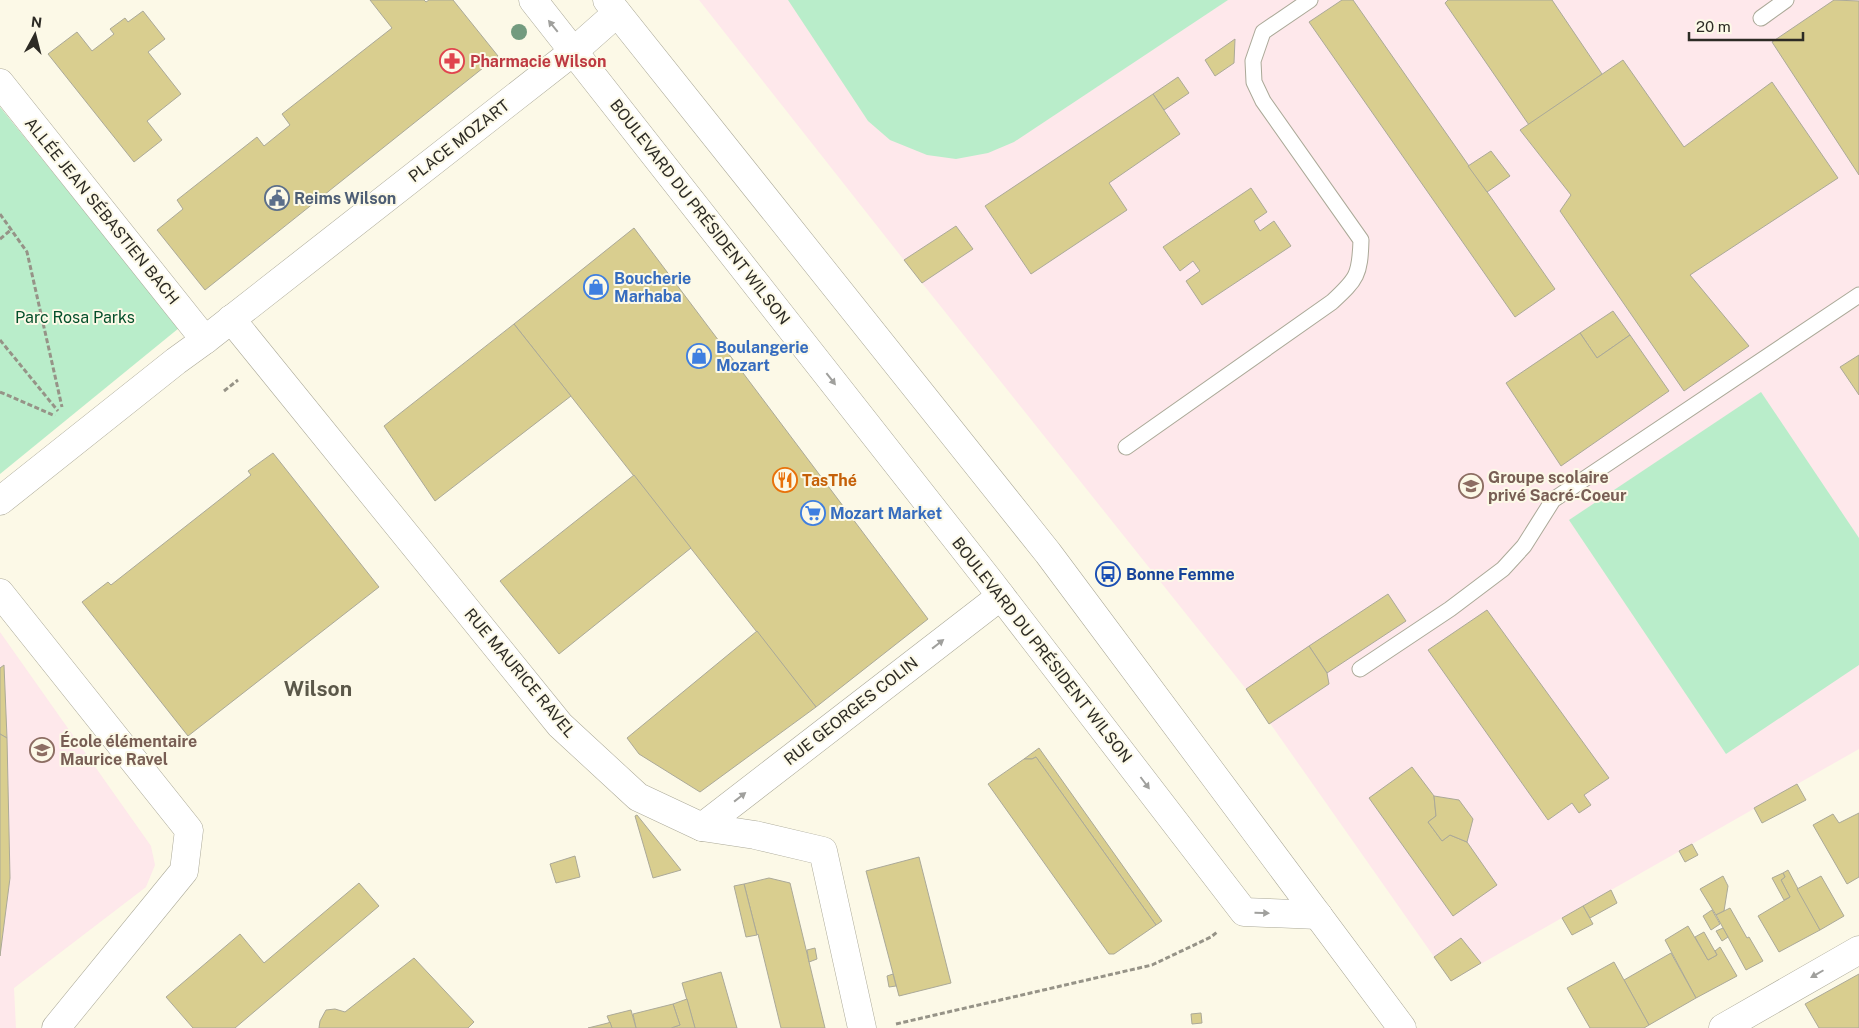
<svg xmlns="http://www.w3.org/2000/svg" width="1859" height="1028" font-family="'Public Sans',sans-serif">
<rect width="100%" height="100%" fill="#fcf9e7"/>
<g fill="#fee8eb">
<polygon points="699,0 1859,0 1859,749 1451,981 1246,689 922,283"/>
<polygon points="0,632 151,846 155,865 146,887 14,988 16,1028 0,1028"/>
</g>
<g fill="#b9edca">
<polygon points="788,0 1228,0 1014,142 988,153 956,159 927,155 890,140 868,121"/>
<polygon points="0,107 179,328 0,474"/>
<polygon points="1761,392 1859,538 1859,665 1726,754 1569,520"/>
</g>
<g fill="#d9ce8f" stroke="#aba998">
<polygon points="370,0 424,0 426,2 429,0 453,0 498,56 205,290 157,230 183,209 177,200 257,137 264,146 290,125 282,114 392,28"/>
<polygon points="1342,0 1353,0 1555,289 1515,317 1309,22"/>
<polygon points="1448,0 1552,0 1602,74 1529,125 1445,3"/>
<polygon points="1834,0 1859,1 1859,175 1772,42"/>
<polygon points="143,11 165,39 148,52 181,94 147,121 162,140 134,162 48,54 77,32 92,51 114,34 110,29 125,18 128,22"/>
<polygon points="1235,39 1234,63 1215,76 1205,60"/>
<polygon points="1623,60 1684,147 1772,82 1838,178 1690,275 1749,346 1684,391 1560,211 1571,195 1520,130"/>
<polygon points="1178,77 1189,93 1164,110 1153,94"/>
<polygon points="1153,94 1180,134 1109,183 1127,210 1031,274 985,206"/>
<polygon points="1491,151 1510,176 1487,192 1468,166"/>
<polygon points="1251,188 1267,212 1254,221 1260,231 1274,221 1291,246 1202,305 1186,281 1200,271 1193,261 1180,271 1163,247"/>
<polygon points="956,226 973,249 922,283 904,260"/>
<polygon points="634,228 928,619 816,707 514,324"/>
<polygon points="1613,311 1630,335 1597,358 1580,333"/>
<polygon points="514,324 571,396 435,501 384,426"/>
<polygon points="1580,333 1597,358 1630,335 1669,391 1561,466 1506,383"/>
<polygon points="1859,355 1859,395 1840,367"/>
<polygon points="273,453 379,587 188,736 82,602 108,582 111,585 251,475 248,471"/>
<polygon points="634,475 691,548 559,654 500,581"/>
<polygon points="1388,594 1406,621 1327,673 1309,646"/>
<polygon points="1487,610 1609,778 1584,795 1591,805 1579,813 1572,803 1548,820 1428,650"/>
<polygon points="757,631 816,707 700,792 639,754 627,738"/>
<polygon points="1309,646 1327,673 1329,684 1269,724 1246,689"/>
<polygon points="4,665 7,738 0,734 0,668"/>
<polygon points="0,734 7,738 10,878 0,956"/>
<polygon points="1039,748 1162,921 1156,925 1036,757 1032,759 1024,759"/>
<polygon points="1036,757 1156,925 1114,954 1109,954 988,784 1024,759 1032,759"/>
<polygon points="1412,767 1434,796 1436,816 1428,822 1442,841 1450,835 1467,842 1497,885 1453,916 1369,798"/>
<polygon points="1797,784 1806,800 1762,823 1754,808"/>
<polygon points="1434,796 1459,800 1473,819 1467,842 1450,835 1442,841 1428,822 1436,816"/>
<polygon points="1859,813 1859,877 1847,884 1813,825 1833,814 1839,823"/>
<polygon points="637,815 681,870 653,878 635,816"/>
<polygon points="1692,844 1698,855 1685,862 1679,851"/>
<polygon points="575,856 580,877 556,883 550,864"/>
<polygon points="919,857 951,983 899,996 866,871"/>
<polygon points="1788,870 1820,930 1779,952 1758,916 1790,897 1781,880 1785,877 1783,873"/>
<polygon points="1783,873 1785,877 1781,880 1790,897 1784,900 1772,878"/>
<polygon points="1723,876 1728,886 1724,911 1716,915 1700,889"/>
<polygon points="1821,876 1844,916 1820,930 1797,889"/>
<polygon points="769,878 790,883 825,1028 781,1028 758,934 757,935 744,884"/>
<polygon points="359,883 379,906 235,1028 193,1028 166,997 240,934 264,963"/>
<polygon points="744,884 757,935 746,937 734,886"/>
<polygon points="1611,890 1617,903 1590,918 1583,906"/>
<polygon points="1583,906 1593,924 1572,935 1562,918"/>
<polygon points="1730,908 1747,938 1749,937 1763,961 1746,970 1716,915"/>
<polygon points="1712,910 1720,924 1711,930 1703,916"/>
<polygon points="1688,926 1708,960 1717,955 1715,951 1720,947 1737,976 1696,998 1665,940"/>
<polygon points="1723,928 1728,937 1722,941 1716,931"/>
<polygon points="1704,932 1717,955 1708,960 1695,937"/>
<polygon points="1461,938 1481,963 1451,981 1434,957"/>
<polygon points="815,948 817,959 809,962 807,950"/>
<polygon points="1671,953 1696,998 1649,1025 1624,980"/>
<polygon points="414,958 474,1022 468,1028 319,1028 320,1021 326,1010 335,1009 345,1012"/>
<polygon points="1614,962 1649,1025 1644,1028 1590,1028 1567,988"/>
<polygon points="721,972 737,1028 695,1028 682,983"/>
<polygon points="893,974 896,986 889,987 887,976"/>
<polygon points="1859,974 1859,1028 1819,1028 1805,1004"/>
<polygon points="687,999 695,1028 671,1028 680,1025 673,1004"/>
<polygon points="673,1004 680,1025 671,1028 636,1028 633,1014"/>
<polygon points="631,1010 636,1028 612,1028 607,1016"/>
<polygon points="1201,1013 1202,1023 1192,1024 1191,1014"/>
<polygon points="610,1022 612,1028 588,1028 608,1023"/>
</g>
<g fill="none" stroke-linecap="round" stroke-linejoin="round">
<defs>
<g id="lane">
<polyline points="1761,18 1786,0"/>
<path d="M 1126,447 L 1332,302 C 1357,279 1360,275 1361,240 L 1263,101 L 1254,82 L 1253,61 L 1263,32 L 1310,0"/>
<polyline points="1360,669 1450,609 1503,569 1524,546 1553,500 1859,295"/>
</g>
<g id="street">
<polyline points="533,0 991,583 1244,912 1318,915"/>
<polyline points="0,83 205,340"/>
<polyline points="231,319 560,725 638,797 702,827 755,835 823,851 862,1028"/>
<polyline points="0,501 176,361 205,340 574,51 617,13"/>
<polyline points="0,593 189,830 184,871 56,1028"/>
<polyline points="702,827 1001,596"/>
<polyline points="1723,1028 1859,950"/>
</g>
<polyline id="secondary" points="607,0 1048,553 1402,1028"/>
</defs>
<use href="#lane" stroke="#aba998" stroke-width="17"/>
<use href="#street" stroke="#aba998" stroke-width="29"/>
<use href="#secondary" stroke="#aba998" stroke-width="29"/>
<g stroke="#969387" stroke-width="3" stroke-dasharray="5 2.5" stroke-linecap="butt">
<polyline points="0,214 27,252 62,407"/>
<polyline points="0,239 12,229"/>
<polyline points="0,340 58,411"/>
<polyline points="224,391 238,380"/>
<polyline points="0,392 55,416"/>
<polyline points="896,1024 1152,965 1211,937 1217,932"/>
</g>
<use href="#lane" stroke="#fff" stroke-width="15"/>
<use href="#street" stroke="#fff" stroke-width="28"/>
<use href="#secondary" stroke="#fff" stroke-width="28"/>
</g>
<circle fill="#739b7f" cx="519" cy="32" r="8"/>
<defs><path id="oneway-solid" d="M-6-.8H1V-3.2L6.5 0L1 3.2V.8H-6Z" transform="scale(1.25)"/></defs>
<g fill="#a0a09d">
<use href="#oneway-solid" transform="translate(553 26) rotate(-129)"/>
<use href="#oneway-solid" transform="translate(831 379) rotate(52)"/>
<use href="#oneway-solid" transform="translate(938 644) rotate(-38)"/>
<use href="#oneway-solid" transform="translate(1145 783) rotate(53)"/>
<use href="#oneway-solid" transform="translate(740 797) rotate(-38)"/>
<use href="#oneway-solid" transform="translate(1262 913) rotate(2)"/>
<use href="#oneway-solid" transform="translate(1817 974) rotate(150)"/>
</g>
<defs>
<symbol id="pharmacy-ring" viewBox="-11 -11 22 22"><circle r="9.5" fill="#fcf9e7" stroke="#e0444e" stroke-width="1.5"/><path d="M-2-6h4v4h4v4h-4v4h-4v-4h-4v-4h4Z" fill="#e0444e"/></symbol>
<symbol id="civic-ring" viewBox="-11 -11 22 22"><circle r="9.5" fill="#fcf9e7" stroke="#5c6f8a" stroke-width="1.5"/><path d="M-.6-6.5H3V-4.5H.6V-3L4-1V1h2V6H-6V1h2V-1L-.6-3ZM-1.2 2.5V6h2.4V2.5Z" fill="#5c6f8a"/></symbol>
<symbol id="shop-ring" viewBox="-11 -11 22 22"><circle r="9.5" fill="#fcf9e7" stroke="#3f7fe0" stroke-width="1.5"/><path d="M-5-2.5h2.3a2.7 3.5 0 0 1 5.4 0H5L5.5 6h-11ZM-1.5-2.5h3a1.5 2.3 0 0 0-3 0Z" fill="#3f7fe0"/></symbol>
<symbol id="restaurant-ring" viewBox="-11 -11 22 22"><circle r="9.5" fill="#fcf9e7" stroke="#e8710a" stroke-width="1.5"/><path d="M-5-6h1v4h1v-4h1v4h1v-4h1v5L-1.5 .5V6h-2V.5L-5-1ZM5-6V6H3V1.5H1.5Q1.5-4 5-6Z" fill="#e8710a"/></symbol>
<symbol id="school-ring" viewBox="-11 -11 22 22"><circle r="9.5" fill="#fcf9e7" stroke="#8d6e63" stroke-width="1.5"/><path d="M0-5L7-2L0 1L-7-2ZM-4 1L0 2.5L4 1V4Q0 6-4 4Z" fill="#8d6e63"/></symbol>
<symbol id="supermarket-ring" viewBox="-11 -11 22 22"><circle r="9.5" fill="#fcf9e7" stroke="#3f7fe0" stroke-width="1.5"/><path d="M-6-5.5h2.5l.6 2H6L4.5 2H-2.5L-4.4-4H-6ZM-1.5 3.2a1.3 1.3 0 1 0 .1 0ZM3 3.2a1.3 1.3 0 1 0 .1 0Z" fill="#3f7fe0"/></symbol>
<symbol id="bus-ring" viewBox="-11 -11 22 22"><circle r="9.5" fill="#fcf9e7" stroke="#1a4fb4" stroke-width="1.5"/><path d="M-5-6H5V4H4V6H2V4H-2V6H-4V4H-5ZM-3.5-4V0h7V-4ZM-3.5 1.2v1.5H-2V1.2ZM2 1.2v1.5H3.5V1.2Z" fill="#1a4fb4"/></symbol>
</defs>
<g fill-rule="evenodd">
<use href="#pharmacy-ring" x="438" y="47" width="28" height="28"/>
<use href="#civic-ring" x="263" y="184" width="28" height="28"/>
<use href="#shop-ring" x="582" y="273" width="28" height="28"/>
<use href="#shop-ring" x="685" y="342" width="28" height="28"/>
<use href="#restaurant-ring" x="771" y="466" width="28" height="28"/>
<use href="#school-ring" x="1457" y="472" width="28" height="28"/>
<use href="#supermarket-ring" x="799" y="499" width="28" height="28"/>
<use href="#bus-ring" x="1094" y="560" width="28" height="28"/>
<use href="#school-ring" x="28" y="736" width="28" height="28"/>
</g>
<g text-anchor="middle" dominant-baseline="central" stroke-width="4" stroke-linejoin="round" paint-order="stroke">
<g font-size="16" font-weight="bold" fill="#be3a42" stroke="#fcf9e7" text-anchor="start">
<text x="470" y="61">Pharmacie Wilson</text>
</g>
<g font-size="16" fill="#2d2b25" stroke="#fcf9e7">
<text transform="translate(459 141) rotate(-38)">PLACE MOZART</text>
<text transform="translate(102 211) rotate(51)">ALLÉE JEAN SÉBASTIEN BACH</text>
<text transform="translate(700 212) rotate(52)">BOULEVARD DU PRÉSIDENT WILSON</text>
<text transform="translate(1042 650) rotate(52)">BOULEVARD DU PRÉSIDENT WILSON</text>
<text transform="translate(520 673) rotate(50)">RUE MAURICE RAVEL</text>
<text transform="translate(851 711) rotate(-38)">RUE GEORGES COLIN</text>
</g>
<g font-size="16" font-weight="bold" fill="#4e5e75" stroke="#fcf9e7" text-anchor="start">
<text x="294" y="198">Reims Wilson</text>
</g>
<g font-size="16" font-weight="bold" fill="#366cbe" stroke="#fcf9e7" text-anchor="start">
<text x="614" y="278">Boucherie<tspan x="614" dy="18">Marhaba</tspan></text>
<text x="716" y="347">Boulangerie<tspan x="716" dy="18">Mozart</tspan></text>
<text x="830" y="513">Mozart Market</text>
</g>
<g font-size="16" fill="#034e2a" stroke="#fcf9e7">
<text x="75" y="317">Parc Rosa Parks</text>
</g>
<g font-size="16" font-weight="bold" fill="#785e54" stroke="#fcf9e7" text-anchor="start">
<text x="1488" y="477">Groupe scolaire<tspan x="1488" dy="18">privé Sacré-Coeur</tspan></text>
<text x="60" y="741">École élémentaire<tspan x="60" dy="18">Maurice Ravel</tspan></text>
</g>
<g font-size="16" font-weight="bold" fill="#c56008" stroke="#fcf9e7" text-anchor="start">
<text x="802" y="480">TasThé</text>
</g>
<g font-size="16" font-weight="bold" fill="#164399" stroke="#fcf9e7" text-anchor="start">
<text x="1126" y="574">Bonne Femme</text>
</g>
<g font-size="21" font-weight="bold" fill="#5b5849" stroke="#fcf9e7">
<text x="318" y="688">Wilson</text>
</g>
</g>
<g transform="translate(35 35) rotate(7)" stroke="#fcf9e7" stroke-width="4" paint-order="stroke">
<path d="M0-4L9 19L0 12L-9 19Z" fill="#2d2b25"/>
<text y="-8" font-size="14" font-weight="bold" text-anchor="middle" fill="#2d2b25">N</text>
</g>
<path d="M1689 32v8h114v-8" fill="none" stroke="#2d2b25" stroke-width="2.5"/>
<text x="1696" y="32" font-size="15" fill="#2d2b25" stroke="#fcf9e7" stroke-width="4" paint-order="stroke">20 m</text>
</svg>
